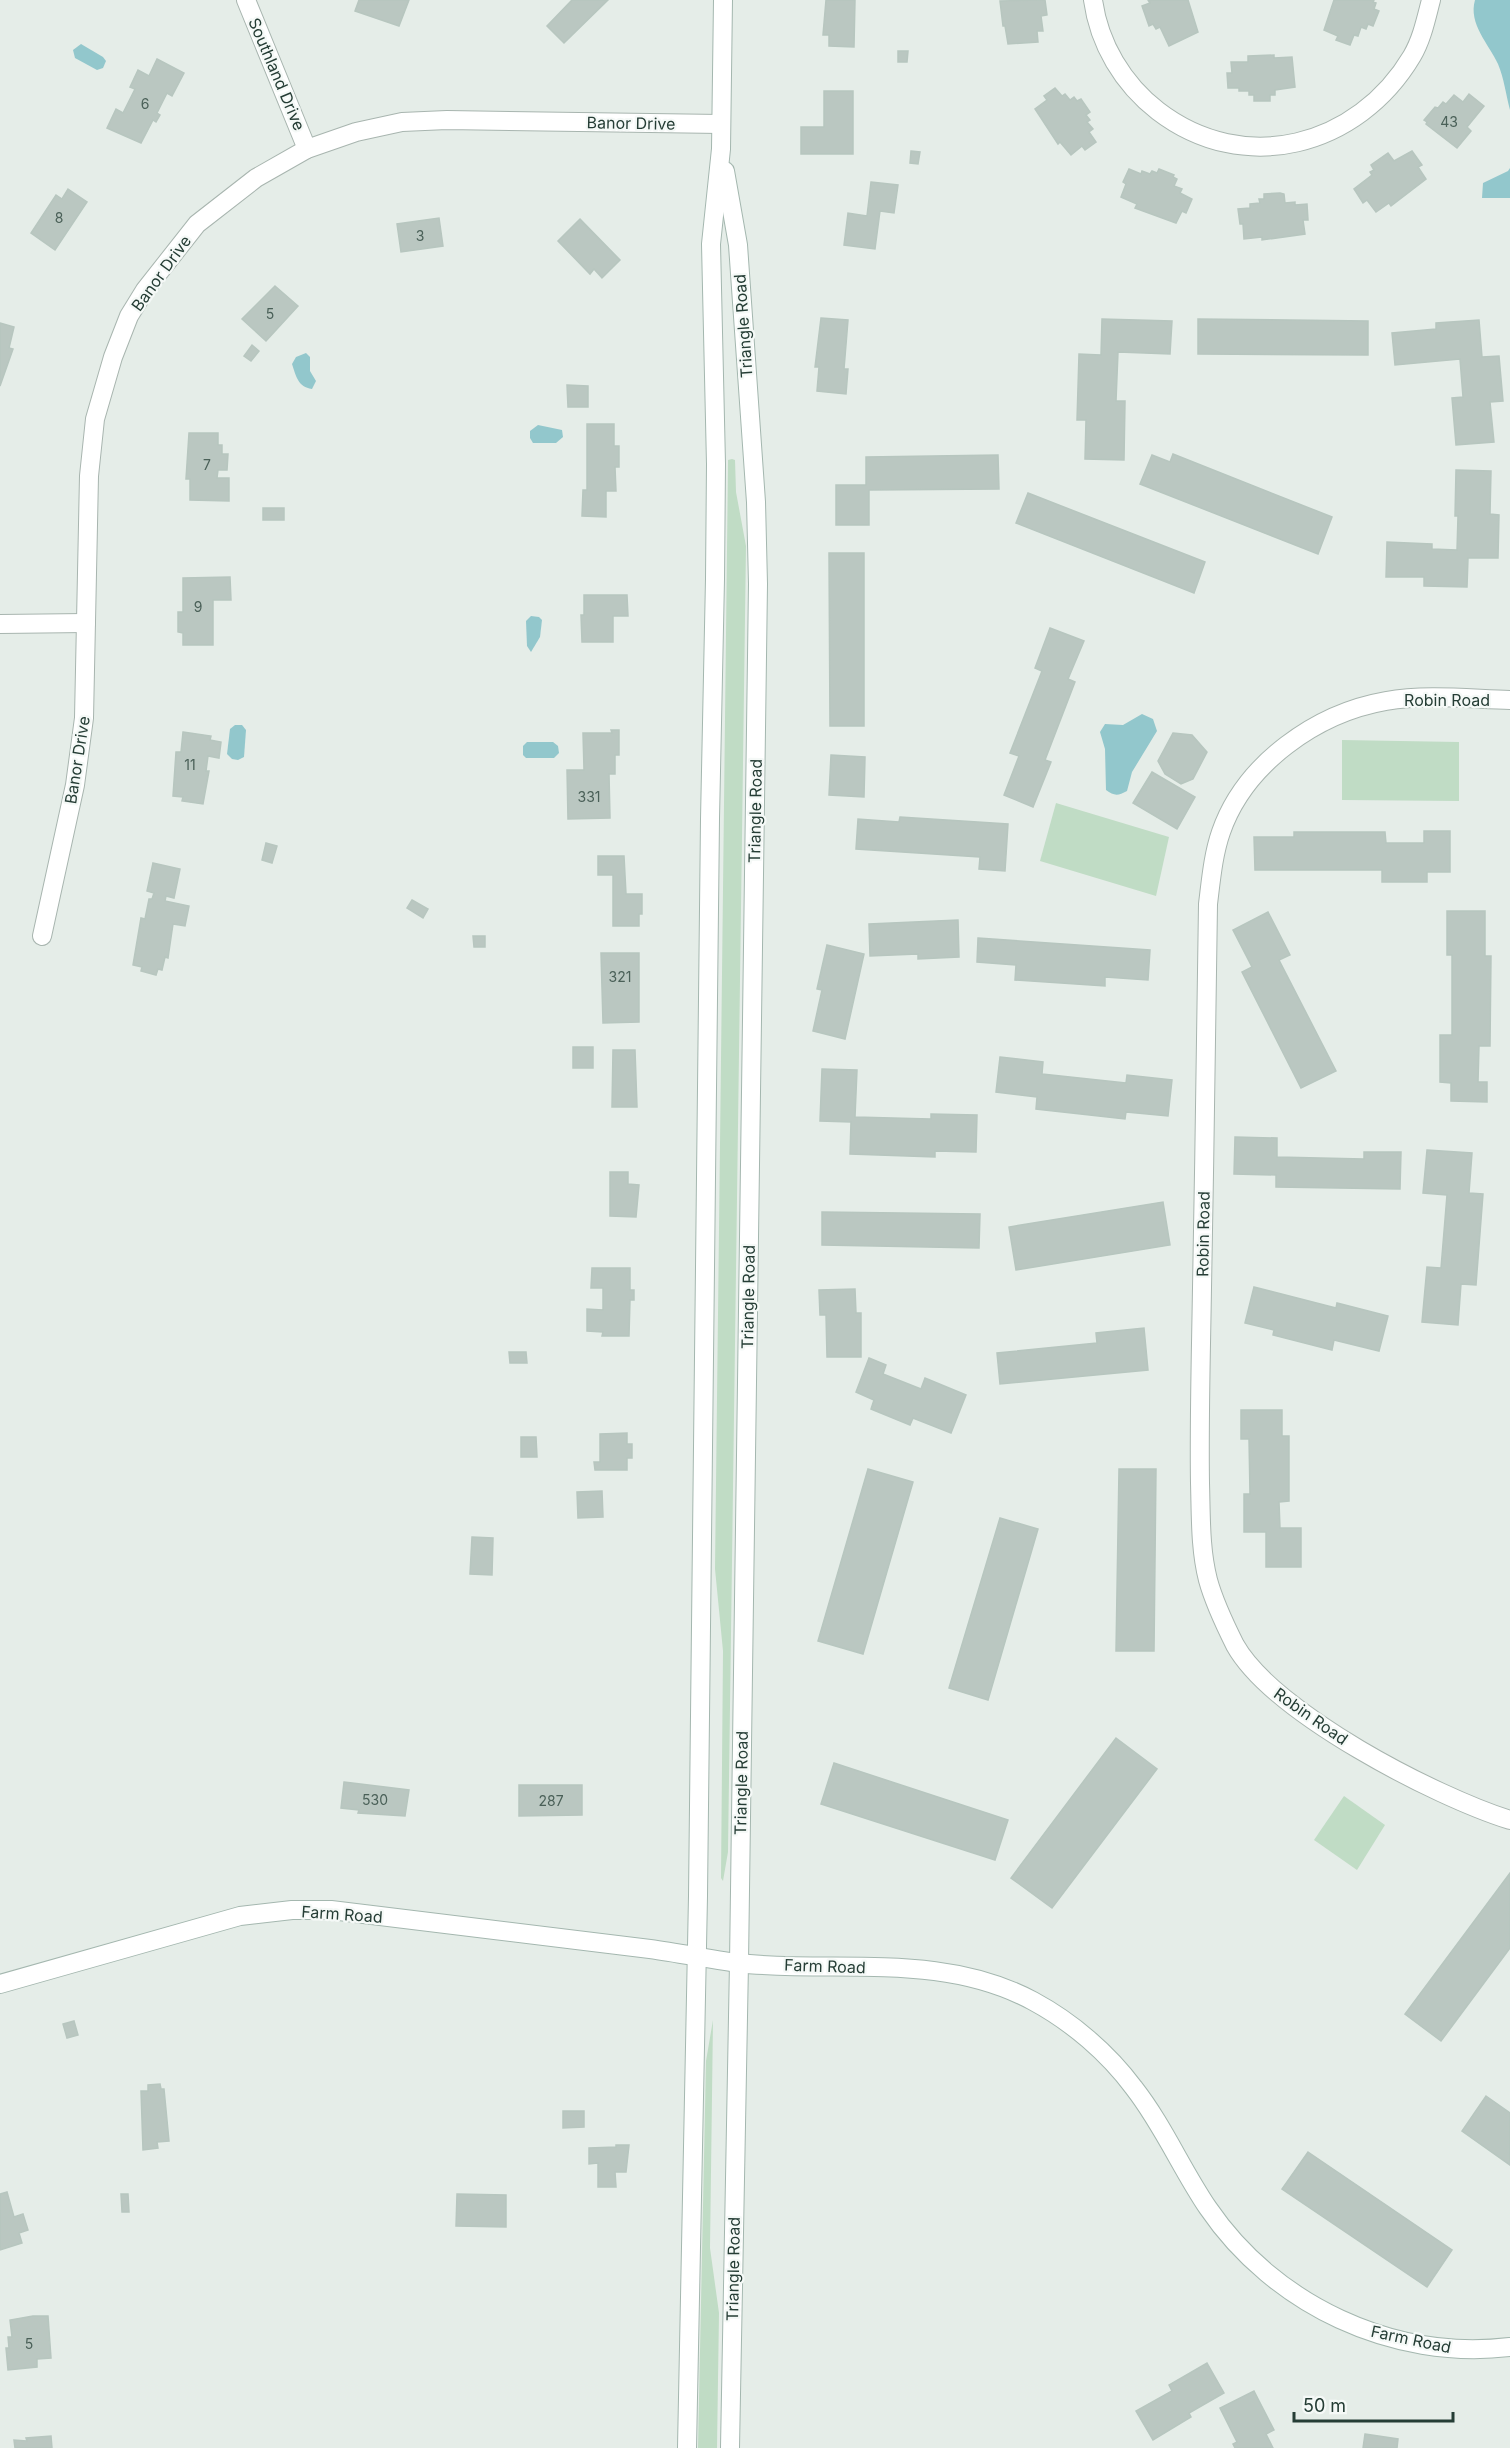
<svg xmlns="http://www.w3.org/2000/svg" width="1510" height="2448" font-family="Inter,sans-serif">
<rect width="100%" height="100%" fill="#e5ede8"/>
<g fill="#c0dcc5">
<polygon points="732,459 735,460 736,492 746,546 728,1852 723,1881 721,1878 723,1651 715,1569 728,464 728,460"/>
<polygon points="1342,740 1459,742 1459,801 1342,800"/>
<polygon points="1056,803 1169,837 1156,896 1040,861"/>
<polygon points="1344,1796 1385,1825 1357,1870 1314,1840"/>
<polygon points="713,2020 710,2248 719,2313 717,2448 698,2448 706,2061"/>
</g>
<g fill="#92c7cc">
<path d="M 1475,0 L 1510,0 L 1510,110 C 1506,95 1504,78 1498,64 C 1489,44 1468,24 1475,0 Z"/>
<polygon points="81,44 103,57 106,61 103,68 97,70 75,58 73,50"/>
<polygon points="1510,168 1510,198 1482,198 1483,183 1508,171"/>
<path d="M 306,353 L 310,357 L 310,371 L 316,381 L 312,389 C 298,387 296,376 292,364 L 296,357 Z"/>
<polygon points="538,425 562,430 563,437 556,443 533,443 530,438 530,431"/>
<polygon points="531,616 539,617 542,620 540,637 531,652 527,646 526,621"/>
<path d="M 1142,714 L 1153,719 L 1157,731 L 1132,772 L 1127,791 C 1118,796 1114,796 1106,790 L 1105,749 L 1100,732 L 1105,724 L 1123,725 Z"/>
<polygon points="235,725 242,725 246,730 244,757 238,760 232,759 227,754 230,729"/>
<polygon points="527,742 553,742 558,746 559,753 554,758 526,758 523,755 523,746"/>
</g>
<g fill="#bac7c1" stroke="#b7c6bf" stroke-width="1.5">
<polygon points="359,0 409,0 399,26 355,11"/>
<polygon points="608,0 564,43 547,26 572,0"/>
<polygon points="826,0 855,0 854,47 829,46 829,35 823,35"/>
<polygon points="1042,0 1045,0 1047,15 1041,16 1043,31 1037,31 1038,42 1008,44 1005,26 1003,26 1000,1"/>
<polygon points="1148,0 1188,0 1198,32 1169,46 1160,27 1156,29 1153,24 1149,26 1142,6 1150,3"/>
<polygon points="1334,0 1374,0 1373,2 1376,3 1374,9 1379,11 1373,26 1368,24 1366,29 1361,27 1358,36 1354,35 1350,45 1336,40 1338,36 1324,30"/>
<polygon points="898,51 908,51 907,62 898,62"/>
<polygon points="1274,55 1274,58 1292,57 1295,87 1275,90 1275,95 1270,95 1270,101 1254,101 1254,95 1249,95 1249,91 1239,91 1239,88 1228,88 1227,73 1232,73 1231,62 1248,62 1248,56"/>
<polygon points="157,59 184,73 172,96 167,93 157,113 160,115 156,122 153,120 141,143 107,128 116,109 123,113 135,89 130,87 138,70 149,76"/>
<polygon points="1055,88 1062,96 1065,94 1070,100 1074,97 1077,101 1081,99 1090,112 1086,115 1090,120 1087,122 1093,129 1089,132 1096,142 1085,150 1082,146 1071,155 1060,142 1058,144 1035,109 1047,100 1044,96"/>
<polygon points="824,91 853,91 853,154 801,154 801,127 824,127"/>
<polygon points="1469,94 1484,106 1467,127 1471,131 1457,148 1426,124 1427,122 1424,120 1435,107 1438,108 1443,102 1446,104 1454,95 1463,102"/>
<polygon points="911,151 920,152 918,164 910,163"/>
<polygon points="1412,151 1422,165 1418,167 1426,179 1391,206 1389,203 1376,212 1367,200 1363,203 1354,189 1372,175 1370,172 1374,170 1371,165 1388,153 1394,161"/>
<polygon points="1129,169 1141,174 1142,171 1150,174 1152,171 1157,173 1159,169 1174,175 1173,177 1177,179 1174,186 1182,189 1180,193 1192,199 1186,213 1182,211 1176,223 1135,208 1137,204 1121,197 1126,184 1123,182"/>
<polygon points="871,182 898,185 894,213 880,211 875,249 844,245 848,213 867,216"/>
<polygon points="68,189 87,202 55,250 31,233 56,195 62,199"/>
<polygon points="1280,193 1284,194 1285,203 1295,202 1295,205 1307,204 1308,220 1303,220 1305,234 1262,240 1262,237 1244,239 1243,224 1240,224 1238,209 1250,208 1250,204 1260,203 1259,199 1264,199 1264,194"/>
<polygon points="439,218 443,246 401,252 397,224"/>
<polygon points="580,219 620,260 602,278 594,269 590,274 558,241"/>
<polygon points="275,286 298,306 266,341 242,319"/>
<polygon points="821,318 848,320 844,369 848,369 846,394 817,391 819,367 815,367"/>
<polygon points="1102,319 1172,321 1170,354 1118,352 1116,401 1125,401 1124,460 1085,459 1086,420 1077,420 1079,354 1101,355"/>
<polygon points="1198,319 1368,321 1368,355 1198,354"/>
<polygon points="1479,320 1482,357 1499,356 1503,401 1490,402 1494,442 1456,445 1452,398 1463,397 1460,359 1395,365 1392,333 1436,329 1436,323"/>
<polygon points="0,323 14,327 9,348 13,349 0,386"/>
<polygon points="252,345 259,351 251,361 244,356"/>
<polygon points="567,385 588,386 588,407 568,407"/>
<polygon points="587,424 614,424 614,446 619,446 619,467 615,467 616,491 606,491 606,517 582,516 583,490 587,490"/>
<polygon points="189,433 218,433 218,445 222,445 222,454 228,454 227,470 218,470 217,478 229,478 229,501 190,500 190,479 186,479"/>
<polygon points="1173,454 1332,517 1318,554 1140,484 1152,455 1170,462"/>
<polygon points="998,455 999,489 869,490 869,525 836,525 836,485 866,485 866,457"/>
<polygon points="1456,470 1491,471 1490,514 1499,515 1498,558 1468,558 1467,587 1424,586 1424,577 1386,577 1387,542 1432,544 1432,549 1457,550 1458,516 1455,516"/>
<polygon points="1028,493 1205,562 1194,593 1016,523"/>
<rect x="263" y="508" width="21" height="12"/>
<polygon points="829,553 864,553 864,726 830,726"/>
<polygon points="230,577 231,600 213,600 213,645 183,645 183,633 178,632 178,612 183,612 183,578"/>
<polygon points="584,595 627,595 628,616 613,616 613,642 582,642 581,615 584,615"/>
<polygon points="1050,628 1084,641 1068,679 1075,682 1045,760 1051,762 1033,807 1004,795 1019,756 1010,753 1042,671 1035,668"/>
<polygon points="611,730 619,730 619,755 615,755 615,774 609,774 610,818 568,819 567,770 584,770 583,733 612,733"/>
<polygon points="183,732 211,736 210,740 221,742 219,758 208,756 206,771 209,771 203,804 182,801 183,797 173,796 176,752 181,752"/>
<polygon points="1173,733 1192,735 1207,752 1193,779 1181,784 1165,774 1158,761"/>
<polygon points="831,755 865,757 864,797 829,795"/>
<polygon points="1152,772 1195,797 1177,829 1133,803"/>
<polygon points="900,817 1008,824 1005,871 979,869 980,857 856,849 858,819 899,822"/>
<polygon points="1424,831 1450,831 1450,872 1427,872 1427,882 1382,882 1382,870 1255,870 1254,837 1294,837 1294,832 1385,832 1386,843 1424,843"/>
<polygon points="266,843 277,846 272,863 262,860"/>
<polygon points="598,856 624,856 626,894 642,894 642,914 639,914 639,926 613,926 613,875 598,875"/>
<polygon points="153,863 180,869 174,898 166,896 165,901 189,906 185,926 173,924 168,958 165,957 162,970 158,969 156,975 141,971 142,967 133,965 141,918 145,919 149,899 152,899 154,893 147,891"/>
<polygon points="412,900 428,909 423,918 407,908"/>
<polygon points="1447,911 1485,911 1485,956 1491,956 1490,1046 1479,1046 1478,1082 1487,1082 1487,1102 1451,1101 1451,1083 1440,1082 1440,1035 1452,1035 1452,955 1447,955"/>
<polygon points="1268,912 1290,955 1279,960 1336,1071 1301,1088 1242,972 1252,967 1233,930"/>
<polygon points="958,920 959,957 918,959 918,954 870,956 869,924"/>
<polygon points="473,936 485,936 485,947 474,947"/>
<polygon points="978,938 1150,950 1148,980 1105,977 1105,986 1015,980 1016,965 977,962"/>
<polygon points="827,945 864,954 845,1039 813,1031 822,990 817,989"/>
<polygon points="601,953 639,953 639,1022 603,1023"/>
<rect x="573" y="1047" width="20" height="21"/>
<polygon points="613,1050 635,1050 637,1107 612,1107"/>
<polygon points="1000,1057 1043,1062 1042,1074 1126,1083 1127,1075 1172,1080 1168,1116 1126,1112 1125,1119 1036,1109 1037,1097 996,1092"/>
<polygon points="822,1069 857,1070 855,1117 931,1119 931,1114 977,1115 976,1152 935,1151 935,1157 850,1154 851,1122 820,1121"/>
<polygon points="1235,1137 1277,1138 1277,1157 1364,1159 1364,1152 1401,1152 1400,1189 1276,1187 1276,1175 1234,1174"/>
<polygon points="1427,1150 1472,1153 1469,1193 1483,1194 1476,1285 1461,1284 1458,1325 1422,1322 1427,1267 1441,1268 1447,1195 1423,1193"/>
<polygon points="610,1172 628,1172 628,1184 639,1185 636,1217 610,1216"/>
<polygon points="1163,1202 1170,1245 1016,1270 1009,1227"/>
<polygon points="822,1212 980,1214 979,1248 822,1245"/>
<polygon points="592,1268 630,1268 630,1290 634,1290 634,1300 630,1300 629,1336 602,1336 603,1332 587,1331 587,1309 603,1310 603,1288 591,1288"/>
<polygon points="1254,1287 1336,1308 1337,1303 1388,1316 1379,1351 1334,1340 1332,1350 1273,1335 1274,1330 1245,1323"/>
<polygon points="855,1289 856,1313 861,1313 861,1357 827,1357 826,1315 820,1315 819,1290"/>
<polygon points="1144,1328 1148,1370 1000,1384 997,1353 1097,1343 1096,1333"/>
<polygon points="509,1352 526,1352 527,1363 510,1363"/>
<polygon points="869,1358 886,1365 883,1374 921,1389 925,1378 966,1395 951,1433 913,1418 910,1425 871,1409 874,1400 856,1392"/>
<polygon points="1241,1410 1282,1410 1282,1436 1289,1436 1289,1501 1279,1502 1280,1528 1301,1528 1301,1567 1266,1567 1266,1532 1244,1532 1244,1494 1250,1494 1249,1439 1241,1439"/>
<polygon points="627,1433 627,1444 632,1444 632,1458 627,1458 627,1470 595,1470 594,1462 600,1462 600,1434"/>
<polygon points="521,1437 536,1437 537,1457 521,1457"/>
<polygon points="868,1469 913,1482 863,1654 818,1641"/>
<polygon points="1119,1469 1156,1469 1154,1651 1116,1651"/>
<polygon points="602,1491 603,1517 578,1518 577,1492"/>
<polygon points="1000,1518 1038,1529 988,1700 949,1688"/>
<polygon points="472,1537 493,1538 492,1575 470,1574"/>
<polygon points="1116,1738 1157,1769 1052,1908 1011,1878"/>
<polygon points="834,1763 1008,1820 995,1860 821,1804"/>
<polygon points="344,1782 409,1790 405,1816 358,1813 359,1810 341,1808"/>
<polygon points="519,1785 582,1785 582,1815 519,1816"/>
<polygon points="1510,1873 1510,1948 1441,2041 1405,2014"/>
<polygon points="74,2021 78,2035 67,2038 63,2024"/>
<polygon points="160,2084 161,2089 164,2089 169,2141 157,2142 158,2148 143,2150 141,2091 148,2091 148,2085"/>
<polygon points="1486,2096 1510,2113 1510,2165 1462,2131"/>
<polygon points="563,2111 584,2111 584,2127 563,2128"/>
<polygon points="616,2145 629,2145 626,2172 615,2172 616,2187 598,2187 598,2163 589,2164 589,2148 616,2147"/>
<polygon points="1308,2152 1452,2250 1427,2287 1282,2189"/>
<polygon points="7,2192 14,2217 23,2214 28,2230 19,2233 22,2243 0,2250 0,2194"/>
<polygon points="121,2194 128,2194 129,2212 122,2212"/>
<polygon points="457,2194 506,2195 506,2227 456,2226"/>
<polygon points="33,2316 48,2316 51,2358 37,2359 37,2367 8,2370 6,2348 9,2348 8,2337 12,2337 10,2320"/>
<polygon points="1207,2363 1224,2393 1189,2413 1191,2417 1153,2440 1136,2411 1172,2391 1169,2385"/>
<polygon points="1254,2391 1274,2430 1266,2434 1273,2448 1235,2448 1233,2444 1237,2442 1220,2408"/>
<polygon points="1365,2434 1398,2439 1397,2448 1363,2448"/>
<polygon points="51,2436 52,2448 15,2448 14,2440 27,2441 26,2438"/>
</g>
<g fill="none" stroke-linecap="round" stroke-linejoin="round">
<defs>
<g id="street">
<polyline points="246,0 307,149"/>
<path d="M 1093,0 C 1099,44 1123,84 1158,111 C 1244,177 1358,147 1412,56 C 1422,39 1426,19 1431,0"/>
<polyline points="0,624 86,623"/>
<path d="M 1510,700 C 1470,699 1426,694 1386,701 C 1317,713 1245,763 1221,832 C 1213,855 1211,880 1208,904 C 1207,1032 1204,1160 1202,1288 C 1201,1353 1199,1418 1200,1483 C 1201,1516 1200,1549 1208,1580 C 1214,1602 1225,1625 1235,1645 C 1273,1713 1436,1797 1510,1820"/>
<polyline points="42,936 75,785 84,718 89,476 95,419 113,357 129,316 145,290 197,224 256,178 307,149 356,132 402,122 447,120 721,124"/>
</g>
<g id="secondary">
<polyline points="725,171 738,245 756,502 758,584 739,1963 730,2448"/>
<path d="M 0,1984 L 240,1916 L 292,1910 L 331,1910 C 437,1923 544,1936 650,1949 C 679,1953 708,1959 737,1963 C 837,1974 940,1951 1033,2001 C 1072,2022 1108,2053 1134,2088 C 1163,2125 1182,2170 1208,2208 C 1274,2305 1393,2361 1510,2347"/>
<polyline points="687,2448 698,1896 710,819 715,579 716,464 711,244 721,149 723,0"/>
</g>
</defs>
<use href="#street" stroke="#a8b5af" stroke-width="20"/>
<use href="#secondary" stroke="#a4b7af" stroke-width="20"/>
<use href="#street" stroke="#fff" stroke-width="18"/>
<use href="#secondary" stroke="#fff" stroke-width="18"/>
</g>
<g text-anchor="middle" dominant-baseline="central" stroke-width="4.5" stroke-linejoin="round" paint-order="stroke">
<g font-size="14" fill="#4a6058">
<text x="145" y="103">6</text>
<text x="1449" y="121">43</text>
<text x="59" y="217">8</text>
<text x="420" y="235">3</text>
<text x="270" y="313">5</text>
<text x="207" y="464">7</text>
<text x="198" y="606">9</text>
<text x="190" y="764">11</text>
<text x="589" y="796">331</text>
<text x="620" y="976">321</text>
<text x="375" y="1799">530</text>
<text x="551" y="1800">287</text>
<text x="29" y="2343">5</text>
</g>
<g font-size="16" fill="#253d35" stroke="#f5f9f7">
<text transform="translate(277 74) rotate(67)">Southland Drive</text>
<text transform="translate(631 123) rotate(1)">Banor Drive</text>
<text transform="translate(161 273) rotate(-54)">Banor Drive</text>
<text transform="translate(743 326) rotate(-94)">Triangle Road</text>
<text x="1447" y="700">Robin Road</text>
<text transform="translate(77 760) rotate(-81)">Banor Drive</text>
<text transform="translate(755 811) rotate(-89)">Triangle Road</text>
<text transform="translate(1203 1234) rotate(-89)">Robin Road</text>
<text transform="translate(748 1297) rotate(-89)">Triangle Road</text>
<text transform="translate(1311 1716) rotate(35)">Robin Road</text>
<text transform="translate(741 1783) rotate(-89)">Triangle Road</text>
<text transform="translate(342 1914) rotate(4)">Farm Road</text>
<text transform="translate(825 1966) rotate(2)">Farm Road</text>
<text transform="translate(733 2269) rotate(-89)">Triangle Road</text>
<text transform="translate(1411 2339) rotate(12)">Farm Road</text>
</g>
</g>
<path d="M1294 2412v9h159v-9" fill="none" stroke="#253d35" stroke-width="3"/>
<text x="1303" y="2412" font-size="18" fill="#253d35" stroke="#f5f9f7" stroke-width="4.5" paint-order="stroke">50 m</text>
</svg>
